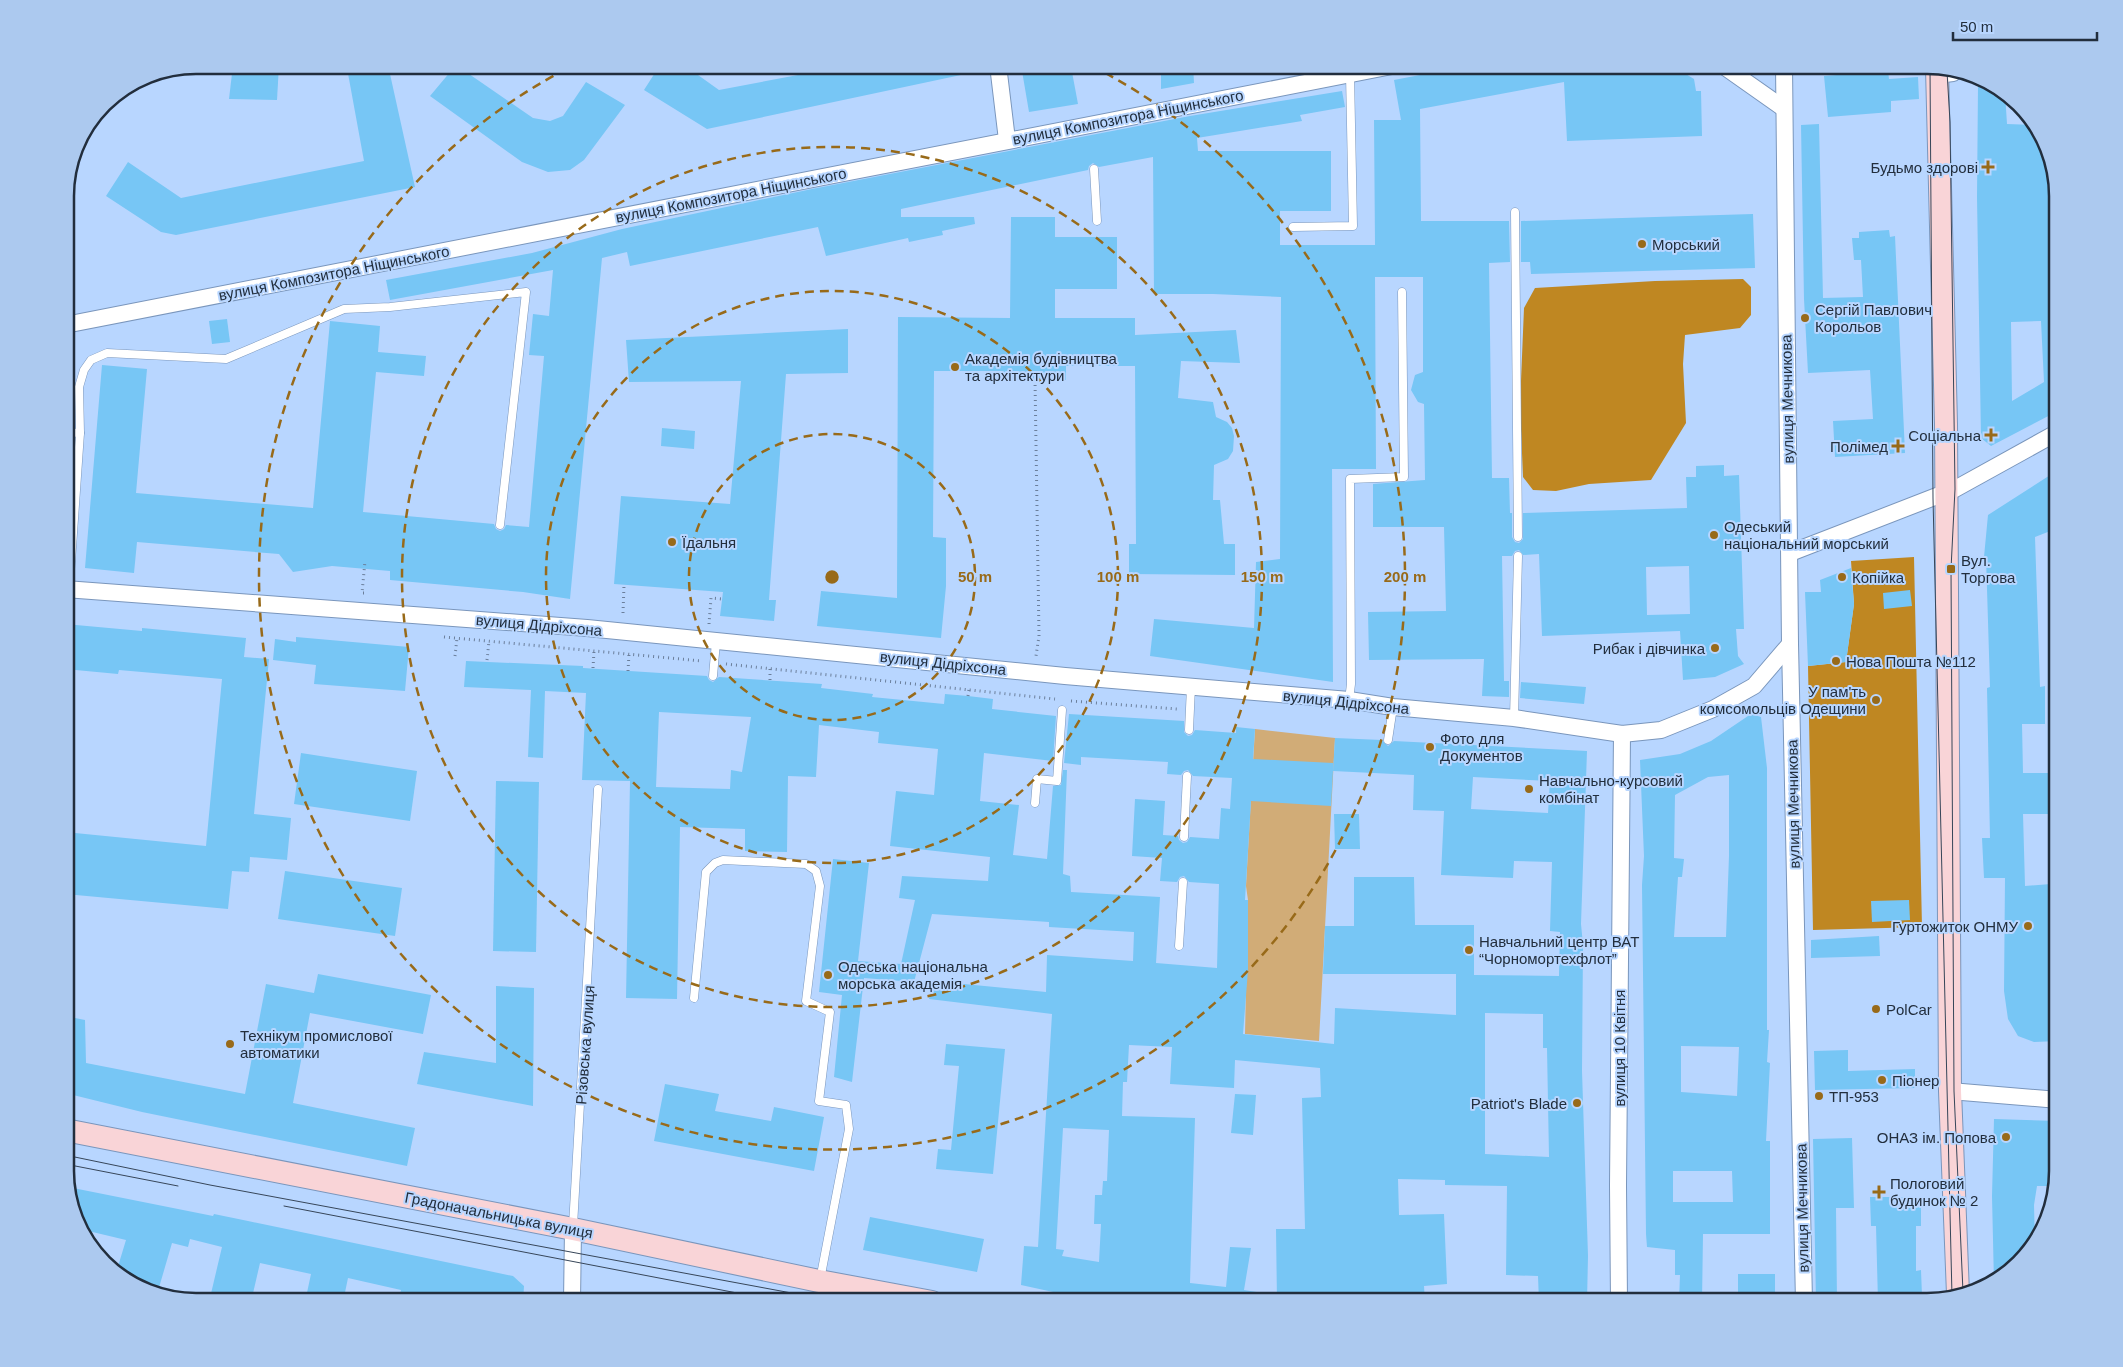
<svg xmlns="http://www.w3.org/2000/svg" width="2123" height="1367" font-family="Arial,sans-serif">
<rect width="100%" height="100%" fill="#b8d6ff"/>
<polygon fill="#d1ac77" points="1255,729 1335,738 1319,1041 1245,1034 1248,900 1246,886"/>
<g fill="#bf8722">
<polygon points="1743,279 1751,287 1751,315 1740,328 1685,335 1683,364 1686,423 1651,480 1589,484 1556,491 1533,490 1523,477 1520,405 1524,308 1535,288 1655,281"/>
<polygon points="1914,557 1922,927 1813,930 1808,666 1846,662 1854,604 1851,561"/>
</g>
<g fill="#77c6f5" fill-rule="evenodd">
<polygon points="233,65 279,65 277,100 229,99"/>
<polygon points="366,65 388,65 415,187 176,235 161,232 106,196 128,162 181,198 364,161 347,68"/>
<polygon points="456,65 533,118 550,121 563,116 586,82 625,105 584,160 570,170 548,172 522,162 430,96"/>
<polygon points="660,65 684,65 719,90 851,65 974,65 975,72 707,129 644,90"/>
<polygon points="1021,65 1049,65 1050,75 1072,72 1078,104 1029,112"/>
<polygon points="1161,65 1193,65 1194,83 1161,89"/>
<path d="M 1472,65 L 1671,65 L 1694,79 L 1696,91 L 1701,91 L 1702,136 L 1567,141 L 1564,82 L 1420,109 L 1421,221 L 1509,221 L 1510,262 L 1489,263 L 1492,478 L 1509,478 L 1510,513 L 1512,513 L 1512,537 L 1515,542 L 1519,543 L 1523,539 L 1523,513 L 1687,508 L 1686,477 L 1696,477 L 1696,466 L 1724,465 L 1724,476 L 1739,475 L 1744,629 L 1736,629 L 1738,656 L 1744,664 L 1715,677 L 1683,680 L 1680,631 L 1542,636 L 1539,554 L 1523,555 L 1519,550 L 1515,551 L 1512,556 L 1502,556 L 1504,681 L 1509,681 L 1509,697 L 1482,696 L 1484,659 L 1369,660 L 1368,612 L 1446,611 L 1444,527 L 1373,527 L 1373,484 L 1425,480 L 1424,404 L 1418,402 L 1411,390 L 1415,375 L 1423,372 L 1423,277 L 1375,277 L 1376,469 L 1332,469 L 1333,682 L 1150,656 L 1154,619 L 1254,628 L 1256,562 L 1280,559 L 1281,297 L 1213,294 L 1154,294 L 1153,157 L 1099,167 L 1093,163 L 1089,166 L 1088,170 L 901,209 L 901,217 L 974,217 L 975,224 L 942,231 L 943,235 L 909,242 L 908,238 L 826,256 L 818,227 L 630,266 L 627,252 L 602,258 L 570,599 L 523,592 L 390,580 L 390,571 L 332,566 L 293,572 L 279,554 L 137,542 L 134,573 L 85,568 L 102,365 L 147,369 L 136,493 L 313,508 L 330,321 L 380,326 L 378,352 L 426,356 L 424,376 L 376,372 L 363,512 L 494,524 L 496,529 L 500,531 L 504,529 L 506,525 L 529,527 L 544,356 L 529,355 L 533,314 L 549,316 L 553,270 L 390,300 L 386,280 L 532,253 L 622,229 L 812,189 L 1190,116 L 1342,91 L 1345,107 L 1300,115 L 1302,121 L 1197,138 L 1198,151 L 1331,151 L 1331,211 L 1280,211 L 1280,245 L 1375,245 L 1374,120 L 1401,120 L 1394,80 ZM 1689,566 L 1690,614 L 1647,615 L 1646,567 Z"/>
<polygon points="1888,71 1889,79 1918,77 1919,99 1891,101 1891,112 1828,117 1824,76"/>
<path d="M 1987,83 L 2000,87 L 2005,93 L 2007,124 L 2035,125 L 2041,131 L 2058,195 L 2058,411 L 1991,446 L 1981,438 L 1977,197 L 1978,86 ZM 2041,321 L 2044,382 L 2012,401 L 2011,322 Z"/>
<polygon points="1819,124 1823,298 1863,297 1861,260 1854,260 1852,238 1859,238 1859,232 1889,230 1890,237 1895,236 1905,453 1835,457 1833,421 1873,419 1870,370 1808,373 1804,299 1801,125"/>
<polygon points="1753,214 1755,268 1531,274 1530,262 1521,262 1521,221"/>
<polygon points="1011,217 1055,217 1055,237 1117,237 1117,289 1055,289 1055,318 1135,318 1135,335 1236,330 1240,363 1181,361 1178,398 1213,402 1216,417 1227,422 1232,428 1234,436 1233,451 1228,459 1214,465 1213,500 1220,500 1224,544 1235,544 1235,575 1129,574 1129,544 1136,544 1135,366 1066,366 1066,380 1001,380 1001,371 934,371 933,537 946,538 946,586 941,638 817,626 821,591 897,598 898,317 1010,318"/>
<polygon points="227,319 230,342 212,344 209,321"/>
<polygon points="848,329 848,373 786,374 769,600 776,600 774,621 720,616 723,592 614,584 621,496 730,504 741,381 629,382 626,340"/>
<polygon points="662,428 695,431 694,449 661,446"/>
<polygon points="2058,470 2058,528 2035,537 2040,687 2045,686 2045,724 2022,724 2023,773 2049,773 2050,814 2023,814 2025,886 2051,884 2053,981 2058,986 2058,1041 2034,1042 2018,1036 2008,1019 2004,991 2005,878 1984,878 1982,838 1990,838 1987,688 1990,687 1986,556 1984,557 1988,515"/>
<polygon points="1851,568 1854,604 1846,662 1808,666 1805,592 1821,592 1820,580"/>
<polygon points="1910,590 1912,606 1884,609 1883,593"/>
<polygon points="65,624 142,631 142,628 246,638 244,657 269,659 254,814 291,818 287,860 250,857 249,872 232,871 228,909 65,894 65,832 206,846 222,679 119,670 118,674 65,669"/>
<polygon points="296,637 409,647 405,691 314,684 316,665 273,660 275,639 296,642"/>
<path d="M 466,661 L 583,666 L 583,668 L 707,676 L 709,680 L 713,682 L 719,677 L 822,684 L 821,688 L 873,694 L 872,697 L 944,704 L 945,694 L 968,696 L 993,699 L 992,709 L 1056,716 L 1053,761 L 984,753 L 980,801 L 1019,805 L 1013,855 L 1047,859 L 1053,786 L 1061,785 L 1063,770 L 1067,770 L 1063,874 L 1070,876 L 1071,892 L 1160,897 L 1156,963 L 1217,968 L 1219,884 L 1189,882 L 1184,876 L 1180,877 L 1177,882 L 1160,881 L 1162,858 L 1132,856 L 1135,799 L 1165,801 L 1163,835 L 1178,836 L 1179,840 L 1183,843 L 1187,842 L 1190,837 L 1219,839 L 1221,808 L 1230,809 L 1232,778 L 1193,776 L 1188,770 L 1184,771 L 1181,775 L 1167,774 L 1168,762 L 1081,757 L 1081,765 L 1064,763 L 1069,714 L 1184,721 L 1184,732 L 1188,736 L 1192,735 L 1195,730 L 1236,733 L 1236,727 L 1255,729 L 1253,759 L 1333,763 L 1333,771 L 1335,738 L 1382,740 L 1388,746 L 1394,741 L 1587,751 L 1581,924 L 1583,945 L 1582,1071 L 1588,1256 L 1587,1302 L 1539,1302 L 1538,1276 L 1506,1275 L 1507,1186 L 1445,1185 L 1445,1180 L 1398,1179 L 1399,1215 L 1444,1214 L 1447,1284 L 1424,1286 L 1425,1302 L 1277,1302 L 1276,1229 L 1305,1229 L 1302,1098 L 1321,1097 L 1320,1068 L 1235,1060 L 1234,1088 L 1170,1084 L 1172,1047 L 1129,1045 L 1127,1082 L 1123,1082 L 1122,1116 L 1195,1118 L 1190,1283 L 1226,1287 L 1230,1247 L 1251,1248 L 1244,1290 L 1263,1293 L 1263,1302 L 1099,1302 L 1021,1285 L 1024,1246 L 1038,1247 L 1052,1014 L 929,999 L 933,981 L 1046,992 L 1047,955 L 1133,961 L 1134,932 L 1049,927 L 1049,922 L 932,914 L 914,982 L 864,978 L 852,1082 L 834,1077 L 842,995 L 819,992 L 833,859 L 869,863 L 858,961 L 901,964 L 915,900 L 899,898 L 902,876 L 988,881 L 990,857 L 890,846 L 896,791 L 934,795 L 938,749 L 878,743 L 879,732 L 819,725 L 816,777 L 788,776 L 787,852 L 745,851 L 745,829 L 680,827 L 677,999 L 626,998 L 630,781 L 582,780 L 586,693 L 545,691 L 543,758 L 528,757 L 531,690 L 464,687 ZM 659,712 L 751,717 L 742,772 L 731,770 L 730,789 L 656,787 ZM 1333,771 L 1414,775 L 1413,810 L 1444,811 L 1441,875 L 1513,878 L 1514,861 L 1552,862 L 1550,931 L 1560,932 L 1559,976 L 1474,975 L 1474,925 L 1415,925 L 1414,877 L 1354,877 L 1354,926 L 1325,926 L 1323,974 L 1456,974 L 1456,1015 L 1335,1008 L 1334,1044 L 1243,1034 L 1248,970 L 1248,900 L 1245,900 L 1251,801 L 1331,806 ZM 1473,777 L 1550,781 L 1548,813 L 1471,809 ZM 1485,1013 L 1543,1014 L 1543,1048 L 1547,1048 L 1549,1157 L 1485,1154 ZM 1063,1128 L 1109,1130 L 1107,1181 L 1103,1181 L 1102,1195 L 1095,1195 L 1094,1224 L 1101,1224 L 1099,1262 L 1062,1256 L 1064,1250 L 1056,1249 Z"/>
<polygon points="1521,682 1586,687 1584,704 1520,698"/>
<path d="M 1751,714 L 1761,717 L 1767,768 L 1767,1030 L 1769,1030 L 1767,1062 L 1770,1063 L 1766,1141 L 1770,1141 L 1770,1234 L 1703,1234 L 1702,1302 L 1679,1302 L 1680,1275 L 1675,1275 L 1675,1250 L 1647,1247 L 1646,1234 L 1642,885 L 1644,856 L 1640,760 L 1680,754 L 1711,741 ZM 1729,775 L 1729,856 L 1726,937 L 1674,937 L 1678,877 L 1682,877 L 1684,859 L 1674,858 L 1675,795 L 1708,777 ZM 1681,1046 L 1739,1047 L 1737,1096 L 1681,1092 ZM 1673,1171 L 1732,1171 L 1733,1202 L 1673,1202 Z"/>
<polygon points="301,753 417,771 410,821 294,804"/>
<polygon points="496,781 539,782 536,952 493,951"/>
<polygon points="1334,814 1359,814 1360,849 1335,849"/>
<polygon points="285,871 402,888 395,936 278,919"/>
<polygon points="1909,900 1910,920 1872,922 1871,901"/>
<polygon points="1879,936 1880,956 1811,958 1811,940"/>
<polygon points="318,974 431,995 423,1034 310,1013 293,1103 415,1128 407,1166 142,1112 65,1093 65,1016 85,1020 86,1063 245,1094 266,984 314,993"/>
<polygon points="496,986 534,988 533,1106 417,1084 424,1052 496,1063"/>
<polygon points="946,1044 1005,1049 993,1174 936,1169 938,1149 951,1150 959,1066 944,1065"/>
<polygon points="1848,1050 1848,1071 1915,1069 1915,1088 1815,1090 1814,1051"/>
<polygon points="665,1084 719,1094 715,1111 771,1121 774,1107 824,1117 814,1171 654,1141"/>
<polygon points="1235,1094 1256,1095 1253,1135 1231,1133"/>
<polygon points="1994,1119 2058,1121 2058,1172 2054,1186 2037,1186 2034,1205 2035,1245 1994,1283 1992,1196"/>
<polygon points="1852,1138 1854,1208 1836,1208 1837,1302 1816,1302 1813,1139"/>
<polygon points="68,1187 213,1216 214,1214 248,1221 513,1276 524,1286 523,1302 398,1302 401,1290 348,1278 343,1302 305,1302 311,1274 260,1263 251,1302 209,1302 222,1247 190,1239 188,1247 172,1243 158,1291 123,1280 116,1273 126,1240 80,1229"/>
<polygon points="1870,1197 1915,1197 1915,1205 1921,1205 1921,1226 1916,1226 1916,1271 1921,1270 1922,1296 1916,1296 1916,1302 1878,1302 1876,1226 1871,1226"/>
<polygon points="870,1217 984,1239 977,1272 863,1250"/>
<rect x="1738" y="1274" width="37" height="28"/>
</g>
<g fill="none" stroke-linecap="round" stroke-linejoin="round">
<defs>
<g id="lane">
<polyline points="1094,169 1097,221"/>
<polyline points="1515,212 1518,537"/>
<polyline points="1293,227 1353,226 1350,74"/>
<polyline points="65,432 80,433"/>
<polyline points="69,590 80,433 79,387 84,370 91,360 107,353 226,359 344,309 390,307 526,292 500,525"/>
<polyline points="713,676 716,642"/>
<polyline points="1349,700 1351,684 1350,479 1404,477 1402,292"/>
<polyline points="1514,718 1518,556"/>
<polyline points="1189,730 1191,687"/>
<polyline points="1388,740 1393,707"/>
<polyline points="1035,803 1037,779 1057,781 1062,710"/>
<polyline points="1184,837 1187,776"/>
<polyline points="1179,946 1183,882"/>
<polyline points="694,998 706,872 715,863 723,860 806,864 816,871 820,886 806,1001 830,1012 819,1101 846,1105 849,1129 820,1280"/>
<polyline points="573,1226 598,789"/>
<polyline points="1436,1302 1436,1301"/>
</g>
<g id="street">
<polyline points="998,65 1007,140"/>
<polyline points="1722,65 1783,108"/>
<polyline points="1784,65 1790,644 1804,1302"/>
<polyline points="1937,75 1953,73"/>
<polyline points="65,325 1397,65"/>
<polyline points="1790,553 1955,489 2058,432"/>
<polyline points="65,589 587,628 1065,676 1349,700 1393,707 1514,718 1622,734 1661,730 1713,709 1754,686 1790,644"/>
<polyline points="1950,1091 2058,1100"/>
<polyline points="572,1302 573,1229"/>
<polyline points="1619,1302 1618,1186 1622,734"/>
</g>
<g id="secondary">
<polyline points="1937,68 1946,424 1950,1091 1958,1294"/>
<polyline points="65,1130 573,1229 819,1281 932,1302"/>
</g>
</defs>
<use href="#lane" stroke="#7a96bc" stroke-width="9"/>
<use href="#street" stroke="#7a96bc" stroke-width="18"/>
<use href="#secondary" stroke="#7a96bc" stroke-width="24"/>
<g stroke="#6b7f9b" stroke-width="3" stroke-dasharray="1 4" stroke-linecap="butt">
<polyline points="1035,380 1039,636 1036,656"/>
<polyline points="364,593 362,593 365,561"/>
<polyline points="623,613 624,585"/>
<polyline points="709,624 711,598 722,599"/>
<polyline points="444,637 702,661"/>
<polyline points="455,656 457,638"/>
<polyline points="487,660 489,641"/>
<polyline points="726,664 1055,699"/>
<polyline points="593,668 594,651"/>
<polyline points="628,671 629,654"/>
<polyline points="770,680 770,668"/>
<polyline points="968,696 969,689"/>
<polyline points="1071,701 1177,709"/>
</g>
<use href="#lane" stroke="#fff" stroke-width="8"/>
<use href="#street" stroke="#fff" stroke-width="16"/>
<use href="#secondary" stroke="#f9d4d7" stroke-width="22"/>
<g stroke="#374659" stroke-width="1">
<polyline points="1930,66 1933,498 1952,1296"/>
<polyline points="1947,71 1950,122 1955,489 1951,569 1954,1091 1963,1292"/>
<polyline points="65,1155 210,1185 840,1302"/>
<polyline points="65,1164 178,1186"/>
<polyline points="284,1206 784,1302"/>
</g>
</g>
<g fill="none" stroke="#986a19" stroke-width="2.5" stroke-dasharray="9 6">
<circle cx="832" cy="577" r="143"/>
<circle cx="832" cy="577" r="286"/>
<circle cx="832" cy="577" r="430"/>
<path d="M1092 66A573 573 0 1 1 572 66"/>
</g>
<g fill="#986a19" stroke="#b8d6ff" stroke-width="2">
<path d="M1985.5 159.5h5v5h5v5h-5v5h-5v-5h-5v-5h5z"/>
<circle cx="1642" cy="244" r="5"/>
<circle cx="1805" cy="318" r="5"/>
<circle cx="955" cy="367" r="5"/>
<path d="M1988.5 427.5h5v5h5v5h-5v5h-5v-5h-5v-5h5z"/>
<path d="M1895.5 438.5h5v5h5v5h-5v5h-5v-5h-5v-5h5z"/>
<circle cx="1714" cy="535" r="5"/>
<circle cx="672" cy="542" r="5"/>
<rect x="1946" y="564" width="10" height="10" rx="2.5"/>
<circle cx="1842" cy="577" r="5"/>
<circle cx="1715" cy="648" r="5"/>
<circle cx="1836" cy="661" r="5"/>
<circle cx="1876" cy="700" r="5"/>
<circle cx="1430" cy="747" r="5"/>
<circle cx="1529" cy="789" r="5"/>
<circle cx="2028" cy="926" r="5"/>
<circle cx="1469" cy="950" r="5"/>
<circle cx="828" cy="975" r="5"/>
<circle cx="1876" cy="1009" r="5"/>
<circle cx="230" cy="1044" r="5"/>
<circle cx="1882" cy="1080" r="5"/>
<circle cx="1819" cy="1096" r="5"/>
<circle cx="1577" cy="1103" r="5"/>
<circle cx="2006" cy="1137" r="5"/>
<path d="M1876.5 1184.5h5v5h5v5h-5v5h-5v-5h-5v-5h5z"/>
</g>
<g text-anchor="middle" dominant-baseline="central" stroke-width="4" stroke-linejoin="round" paint-order="stroke">
<g font-size="15" fill="#222e3d" stroke="#b8d6ff">
<text transform="translate(1128 117) rotate(-11)">вулиця Композитора Ніщинського</text>
<text transform="translate(731 195) rotate(-11)">вулиця Композитора Ніщинського</text>
<text transform="translate(334 273) rotate(-11)">вулиця Композитора Ніщинського</text>
<text transform="translate(1787 399) rotate(-91)">вулиця Мечникова</text>
<text transform="translate(539 625) rotate(5)">вулиця Дідріхсона</text>
<text transform="translate(943 663) rotate(6)">вулиця Дідріхсона</text>
<text transform="translate(1346 702) rotate(6)">вулиця Дідріхсона</text>
<text transform="translate(1793 804) rotate(-91)">вулиця Мечникова</text>
<text transform="translate(585 1045) rotate(-86)">Різовська вулиця</text>
<text transform="translate(1619 1048) rotate(-90)">вулиця 10 Квітня</text>
<text transform="translate(1802 1208) rotate(-91)">вулиця Мечникова</text>
<text transform="translate(499 1215) rotate(11)">Градоначальницька вулиця</text>
</g>
<g font-size="15" fill="#222e3d" stroke="#b8d6ff" text-anchor="start">
<text x="1978" y="167" text-anchor="end">Будьмо здорові</text>
<text x="1652" y="244">Морський</text>
<text x="1815" y="309">Сергій Павлович<tspan x="1815" dy="17">Корольов</tspan></text>
<text x="965" y="358">Академія будівництва<tspan x="965" dy="17">та архітектури</tspan></text>
<text x="1981" y="435" text-anchor="end">Соціальна</text>
<text x="1888" y="446" text-anchor="end">Полімед</text>
<text x="1724" y="526">Одеський<tspan x="1724" dy="17">національний морський</tspan></text>
<text x="682" y="542">Їдальня</text>
<text x="1961" y="560">Вул.<tspan x="1961" dy="17">Торгова</tspan></text>
<text x="1852" y="577">Копiйка</text>
<text x="1705" y="648" text-anchor="end">Рибак і дівчинка</text>
<text x="1846" y="661">Нова Пошта №112</text>
<text x="1866" y="691" text-anchor="end">У пам'ть<tspan x="1866" dy="17">комсомольців Одещини</tspan></text>
<text x="1440" y="738">Фото для<tspan x="1440" dy="17">Документов</tspan></text>
<text x="1539" y="780">Навчально-курсовий<tspan x="1539" dy="17">комбінат</tspan></text>
<text x="2018" y="926" text-anchor="end">Гуртожиток ОНМУ</text>
<text x="1479" y="941">Навчальний центр ВАТ<tspan x="1479" dy="17">“Чорномортехфлот”</tspan></text>
<text x="838" y="966">Одеська національна<tspan x="838" dy="17">морська академія</tspan></text>
<text x="1886" y="1009">PolCar</text>
<text x="240" y="1035">Технікум промислової<tspan x="240" dy="17">автоматики</tspan></text>
<text x="1892" y="1080">Піонер</text>
<text x="1829" y="1096">ТП-953</text>
<text x="1567" y="1103" text-anchor="end">Patriot's Blade</text>
<text x="1996" y="1137" text-anchor="end">ОНАЗ ім. Попова</text>
<text x="1890" y="1183">Пологовий<tspan x="1890" dy="17">будинок № 2</tspan></text>
</g>
</g>
<path d="M0 0H2123V1367H0ZM196 74H1927A122 122 0 0 1 2049 196V1171A122 122 0 0 1 1927 1293H196A122 122 0 0 1 74 1171V196A122 122 0 0 1 196 74Z" fill="#acc9ef" fill-rule="evenodd"/>
<path fill="none" stroke="#222e3d" stroke-width="2.5" d="M196 74H1927A122 122 0 0 1 2049 196V1171A122 122 0 0 1 1927 1293H196A122 122 0 0 1 74 1171V196A122 122 0 0 1 196 74Z"/>
<circle cx="832" cy="577" r="8" fill="#986a19" stroke="#b8d6ff" stroke-width="2.5"/>
<g font-size="15" text-anchor="middle" font-weight="bold" fill="#986a19" stroke="#b8d6ff" stroke-width="4" stroke-linejoin="round" paint-order="stroke">
<text x="975" y="582">50 m</text>
<text x="1118" y="582">100 m</text>
<text x="1262" y="582">150 m</text>
<text x="1405" y="582">200 m</text>
</g>
<path d="M1953 32v8h144v-8" fill="none" stroke="#222e3d" stroke-width="2.5"/>
<text x="1960" y="32" font-size="15" fill="#222e3d" stroke="#b8d6ff" stroke-width="4" paint-order="stroke">50 m</text>
</svg>
